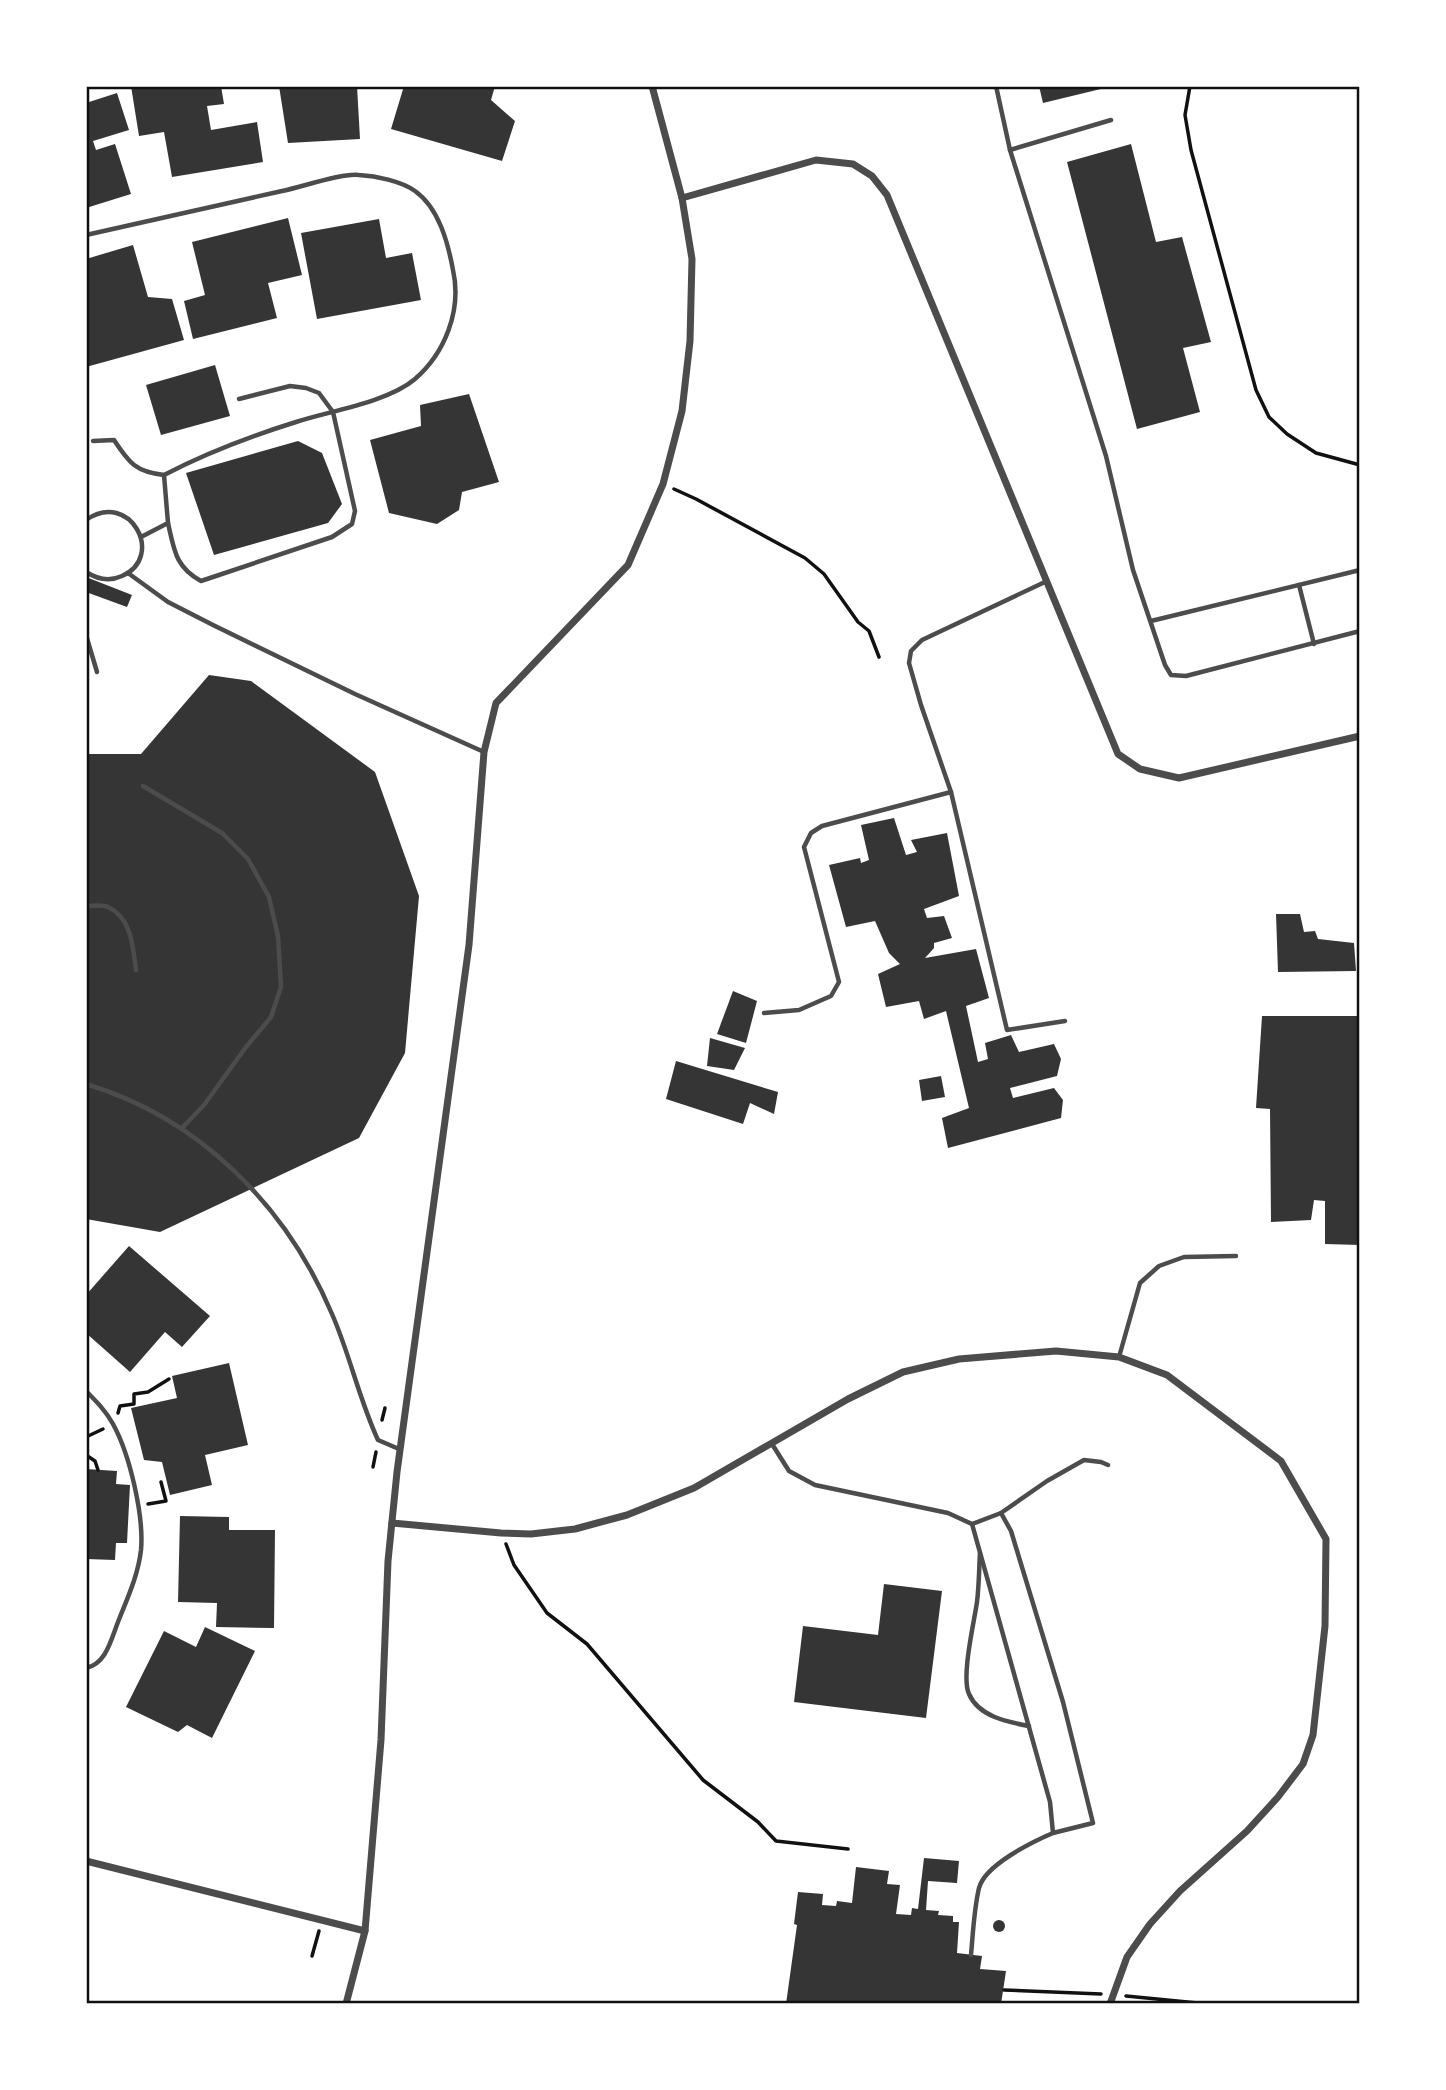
<svg xmlns="http://www.w3.org/2000/svg" width="1446" height="2090" font-family="'Varela Round',sans-serif">
<rect width="100%" height="100%" fill="#fff"/>
<g fill="#353535">
<polygon points="131,86 221,86 224,104 207,106 211,130 257,122 263,162 172,177 164,132 139,136"/>
<polygon points="279,86 357,86 360,139 288,143"/>
<polygon points="404,86 495,86 491,100 515,121 502,161 391,129"/>
<polygon points="1039,86 1109,86 1109,87 1043,103"/>
<polygon points="117,93 129,130 93,141 96,150 115,144 131,194 86,208 86,103"/>
<polygon points="1131,144 1156,242 1182,237 1211,342 1183,348 1200,412 1137,429 1067,162"/>
<polygon points="288,218 302,275 268,283 277,318 193,339 184,301 205,295 192,242"/>
<polygon points="379,219 386,258 412,253 421,300 317,319 301,233"/>
<polygon points="133,245 148,297 172,299 184,340 86,367 86,259"/>
<polygon points="215,365 230,416 161,435 146,385"/>
<polygon points="469,394 499,482 462,492 459,510 437,524 389,513 370,440 421,426 420,405"/>
<polygon points="298,441 322,453 342,504 328,523 214,555 186,473"/>
<polygon points="86,577 132,595 127,607 86,592"/>
<polygon points="209,675 251,681 375,772 419,896 405,1053 359,1138 160,1232 86,1219 86,754 141,754"/>
<polygon points="894,818 906,855 917,852 911,840 947,833 959,896 924,909 927,918 944,916 952,938 934,943 934,948 925,958 976,949 989,998 966,1006 978,1062 988,1059 985,1043 1011,1035 1019,1052 1054,1044 1061,1059 1057,1076 1010,1088 1013,1098 1054,1088 1063,1100 1061,1118 948,1148 942,1118 969,1108 946,1011 924,1019 919,1001 886,1007 878,974 900,964 889,953 875,921 846,927 829,865 860,858 861,863 869,860 861,825"/>
<polygon points="1276,914 1300,914 1304,932 1315,931 1318,939 1354,943 1356,971 1278,972"/>
<polygon points="733,991 757,1001 746,1043 717,1034"/>
<polygon points="1262,1016 1360,1016 1360,1245 1325,1244 1325,1201 1314,1200 1311,1220 1271,1222 1270,1109 1256,1108"/>
<polygon points="710,1038 745,1048 734,1070 707,1066"/>
<polygon points="676,1061 778,1092 774,1114 750,1103 743,1124 666,1099"/>
<polygon points="941,1076 945,1097 922,1101 919,1080"/>
<polygon points="129,1246 210,1316 182,1347 165,1332 130,1372 86,1333 86,1295"/>
<polygon points="229,1363 248,1445 205,1455 212,1485 170,1495 162,1462 144,1460 131,1408 177,1398 172,1376"/>
<polygon points="86,1469 117,1471 116,1484 130,1485 127,1543 116,1543 115,1560 86,1559"/>
<polygon points="180,1516 229,1517 229,1530 275,1530 274,1628 216,1627 217,1603 178,1602"/>
<polygon points="884,1584 942,1591 926,1718 794,1702 803,1626 878,1635"/>
<polygon points="205,1627 255,1651 212,1738 187,1725 178,1732 126,1707 164,1631 196,1647"/>
<polygon points="924,1858 959,1861 957,1883 928,1881 926,1910 939,1911 938,1915 953,1916 953,1922 959,1922 957,1953 982,1956 980,1969 1006,1971 1001,2004 786,2004 797,1925 794,1924 798,1892 823,1894 822,1905 836,1906 837,1901 852,1903 856,1867 889,1871 887,1884 900,1885 896,1914 911,1915 912,1908 918,1909"/>
<circle cx="999" cy="1926" r="6"/>
</g>
<g fill="none" stroke-linecap="round" stroke-linejoin="round">
<g stroke="#111" stroke-width="3.5">
<polyline points="1190,86 1185,115 1191,150 1256,390 1269,417 1287,434 1316,453 1360,465"/>
<polyline points="674,489 696,499 805,558 824,574 858,622 869,631 879,657"/>
<polyline points="118,1413 120,1406 134,1404 134,1394 148,1392 169,1379"/>
<polyline points="382,1420 385,1408"/>
<polyline points="86,1437 103,1429"/>
<polyline points="86,1455 95,1461 98,1470"/>
<polyline points="373,1467 376,1452"/>
<polyline points="148,1504 166,1501 161,1482"/>
<polyline points="506,1544 514,1565 547,1613 587,1644 703,1780 758,1822 776,1841 848,1849"/>
<polyline points="312,1956 319,1931"/>
<polyline points="1004,1990 1101,1994"/>
<polyline points="1126,1996 1208,2004"/>
</g>
<g stroke="#4c4c4c" stroke-width="4.5">
<polyline points="996,86 1010,150 1106,456 1133,570 1165,665 1171,675 1186,676 1360,631"/>
<polyline points="1010,150 1111,120"/>
<path d="M 86,235 C 151,220 217,206 282,191 C 302,187 341,173 359,175 C 376,176 401,181 415,191 C 439,208 448,243 453,270 C 462,310 445,353 415,379 C 388,402 330,411 296,422 C 251,436 206,453 164,475 L 168,523 L 141,537"/>
<path d="M 93,441 L 114,440 C 129,463 136,472 164,475"/>
<path d="M 86,520 C 130,489 166,557 122,576 C 109,582 97,579 86,572"/>
<path d="M 168,523 C 174,549 175,567 201,581 L 332,537 L 352,524 L 355,511 L 333,412 L 319,393 L 306,388 L 290,386 L 239,399"/>
<polyline points="128,573 168,602 213,625 355,694 484,752"/>
<polyline points="1047,581 922,640 911,651 909,663 921,705 951,792 1007,1030 1065,1021"/>
<polyline points="1299,585 1314,644"/>
<polyline points="1151,621 1360,570"/>
<polyline points="86,635 97,672"/>
<polyline points="143,786 222,833 248,859 269,897 278,936 281,987 271,1017 246,1047 204,1105 182,1128"/>
<path d="M 86,906 C 92,906 102,904 108,907 C 132,918 133,948 136,970"/>
<polyline points="764,1013 799,1010 831,996 839,982 804,847 811,833 822,826 951,792"/>
<path d="M 86,1084 C 199,1118 286,1205 332,1314 C 350,1355 359,1399 378,1440 L 399,1449"/>
<polyline points="1119,1357 1140,1283 1159,1266 1184,1257 1236,1256"/>
<path d="M 86,1391 C 96,1401 106,1411 113,1424 C 130,1455 144,1516 141,1550 C 138,1576 127,1599 118,1622 C 111,1640 106,1664 86,1668"/>
<path d="M 772,1444 L 789,1471 L 815,1485 L 948,1513 L 972,1524 L 1050,1802 L 1053,1833 C 1032,1842 985,1865 979,1888 C 974,1909 973,1933 971,1955"/>
<polyline points="1001,1513 1011,1531 1063,1702 1093,1823 1053,1833"/>
<polyline points="972,1524 1001,1513 1047,1481 1084,1460 1101,1462 1108,1465"/>
<path d="M 980,1553 C 979,1570 979,1586 977,1602 C 974,1623 961,1677 969,1694 C 979,1717 1008,1722 1029,1726"/>
</g>
<g stroke="#4c4c4c" stroke-width="7">
<polyline points="682,198 816,160 853,164 872,176 887,195 1118,754 1140,769 1179,778 1360,736"/>
<polyline points="392,1523 501,1533 531,1534 575,1529 627,1515 694,1488 848,1399 903,1372 959,1359 1056,1351 1119,1357 1167,1375 1281,1461 1326,1539 1325,1626 1313,1735 1303,1764 1278,1797 1247,1831 1180,1891 1150,1924 1127,1957 1110,2004"/>
<polyline points="86,1861 365,1931"/>
<polyline points="346,2004 365,1931 381,1740 388,1561 397,1472 469,945 484,752 496,703 628,565 663,484 682,411 690,341 692,259 682,198 652,86"/>
</g>
</g>
<rect width="1446" height="2090" fill="none" stroke="#ffffff" stroke-width="175"/>
<rect x="88" y="88" width="1270" height="1914" fill="none" stroke="#111" stroke-width="2.5"/>
</svg>
